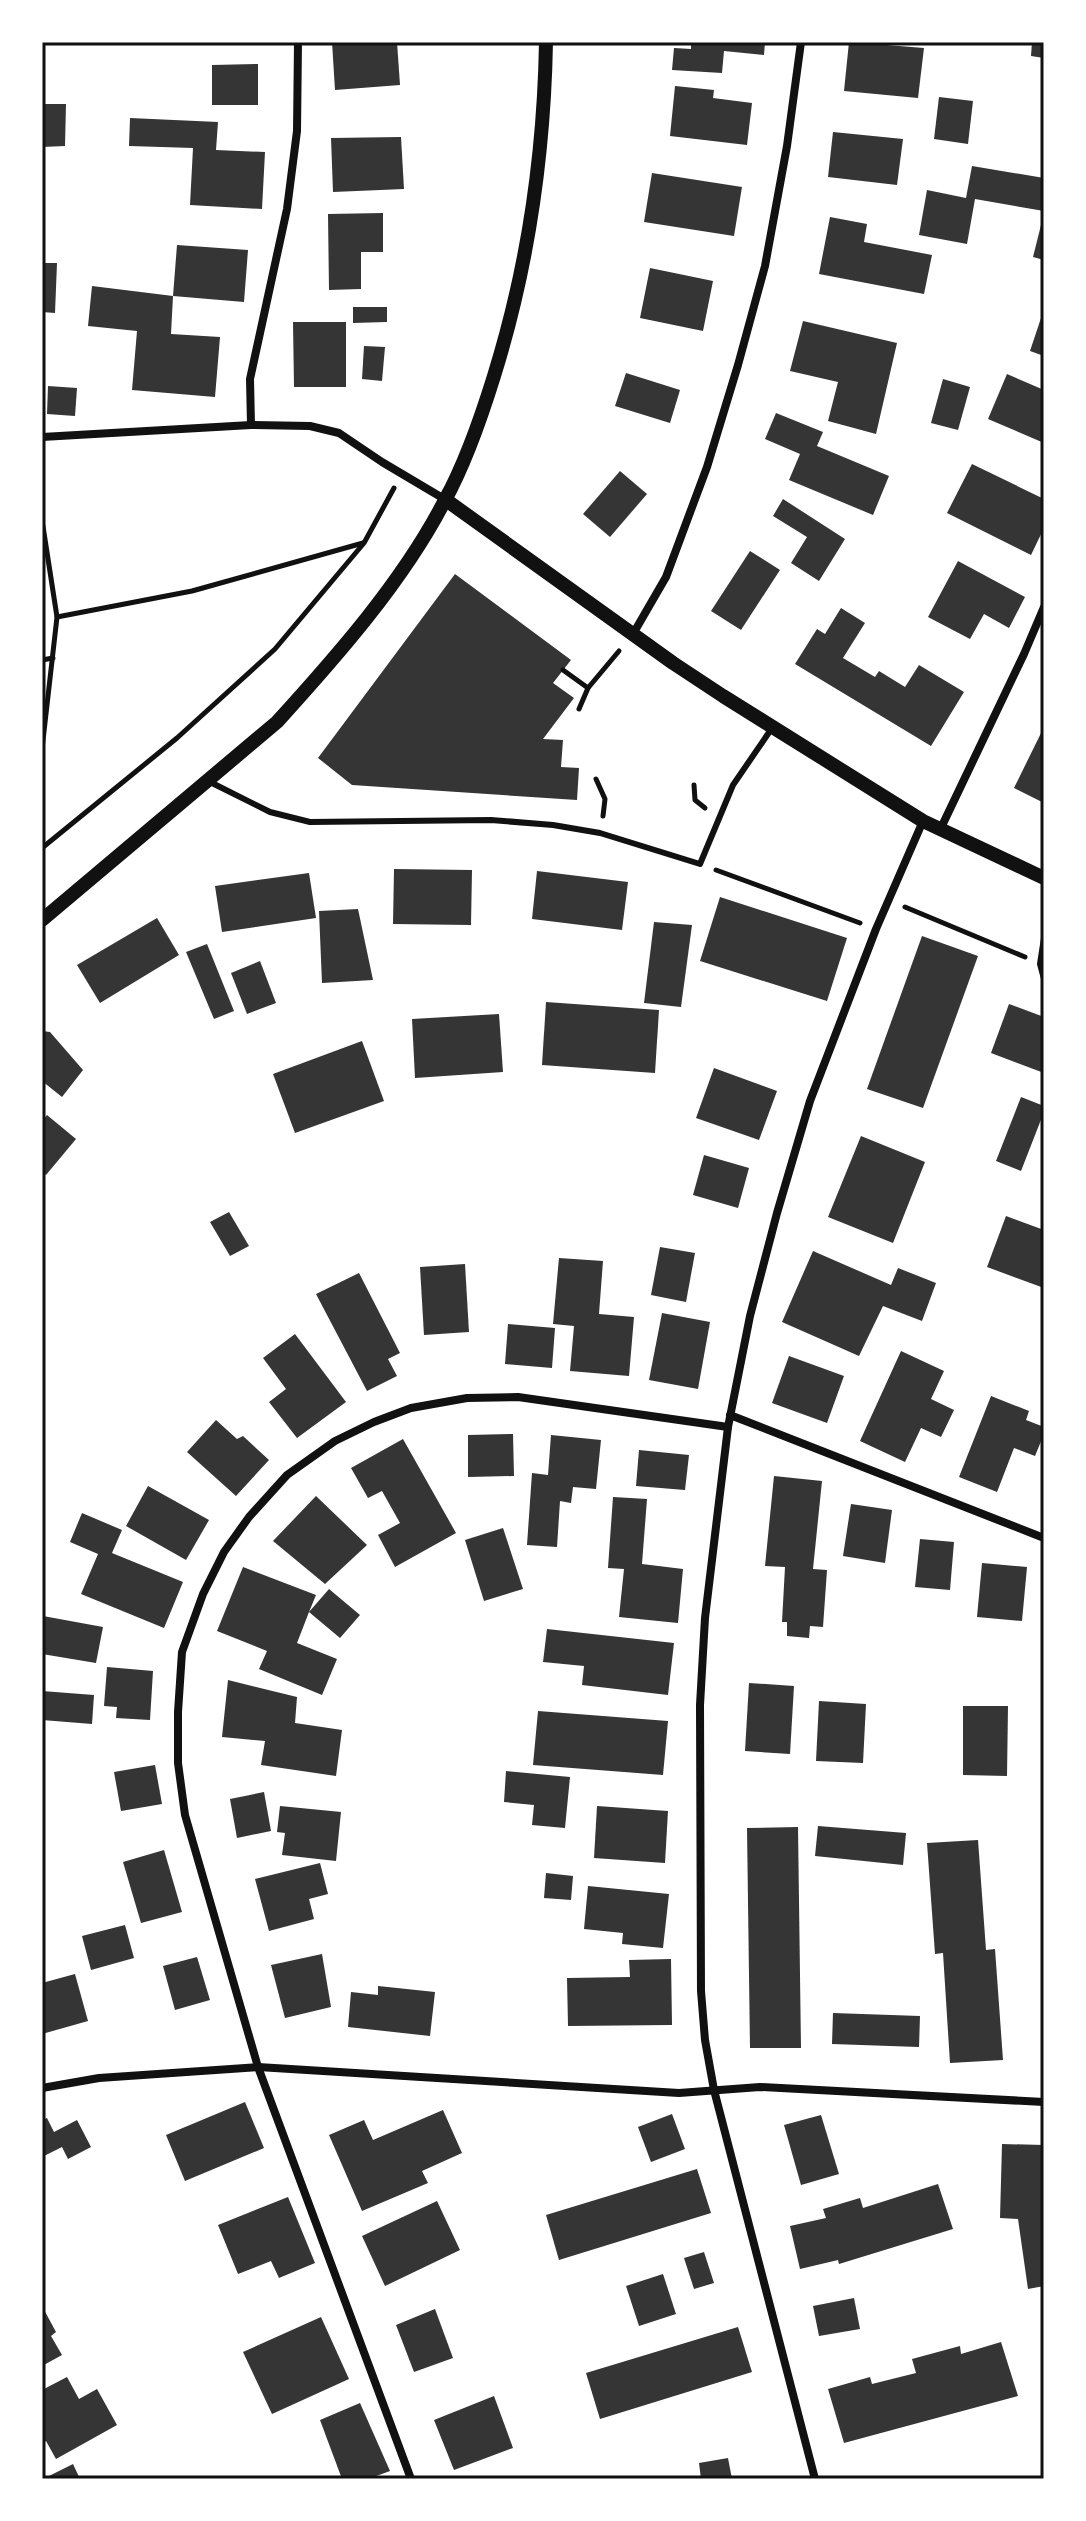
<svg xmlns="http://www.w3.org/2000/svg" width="1086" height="2521" font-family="Figtree,sans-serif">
<rect width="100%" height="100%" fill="#fff"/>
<g fill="#353535">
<polygon points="332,42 397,42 400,85 335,90"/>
<polygon points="691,42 765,42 764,55 724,51 722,73 672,70 674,48 691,49"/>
<polygon points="849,42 924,48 918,98 844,91"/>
<polygon points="1032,42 1044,42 1044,58 1031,56"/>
<polygon points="258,64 258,105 212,105 212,65"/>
<polygon points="675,86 714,90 713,98 752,103 747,145 670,136"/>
<polygon points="939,97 973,101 968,144 934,139"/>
<polygon points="42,104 66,104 65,146 42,147"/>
<polygon points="130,118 218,122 216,150 265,152 262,209 190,205 193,148 129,146"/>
<polygon points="833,132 903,139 897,185 828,177"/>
<polygon points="401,137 404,189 333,192 331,138"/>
<polygon points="972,166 1044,178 1044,211 975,199 967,244 919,235 927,190 966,198"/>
<polygon points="652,173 742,187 734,236 644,222"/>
<polygon points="383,213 383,252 361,252 361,289 329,290 328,214"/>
<polygon points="830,217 867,224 864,242 932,255 924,294 819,274"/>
<polygon points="1043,217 1044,217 1044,260 1033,257"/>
<polygon points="177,245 248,250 244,302 173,296 171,334 220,337 215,397 132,390 137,331 88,326 92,286 173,296"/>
<polygon points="42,263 57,263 55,313 42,312"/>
<polygon points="650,268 713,281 703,331 640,318"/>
<polygon points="353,307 387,307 387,322 353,323"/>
<polygon points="1044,309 1044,356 1030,351"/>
<polygon points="803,321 897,343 876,434 828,421 838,382 790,371"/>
<polygon points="293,322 346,322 346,387 294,387"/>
<polygon points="364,346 385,347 382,381 362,379"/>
<polygon points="626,373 680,390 670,423 615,406"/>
<polygon points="1007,374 1044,390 1044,443 988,419"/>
<polygon points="943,379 970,387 958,430 931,423"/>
<polygon points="48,386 77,388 75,416 47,414"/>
<polygon points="776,413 823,432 817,446 889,476 873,515 789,480 800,454 765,439"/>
<polygon points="972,464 1044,499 1044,528 1031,555 947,513"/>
<polygon points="620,471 647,494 610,537 583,514"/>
<polygon points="783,499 845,539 819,581 791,563 807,537 773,516"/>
<polygon points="750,551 780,570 741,630 711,611"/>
<polygon points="958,561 1025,597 1009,628 984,614 970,639 928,617"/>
<polygon points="455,574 571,660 553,683 574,698 543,739 563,740 561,767 579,768 577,800 352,785 318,758"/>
<polygon points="841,608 865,623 843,658 875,677 879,671 905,687 919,665 964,692 931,746 795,664 817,629 825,634"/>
<polygon points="1044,727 1044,803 1014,788"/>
<polygon points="394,869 472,870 471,925 393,924"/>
<polygon points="537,871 628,882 622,930 532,919"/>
<polygon points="309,873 316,918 222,932 215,886"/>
<polygon points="720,897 847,938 827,1001 700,961"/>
<polygon points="358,909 373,980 322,983 319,911"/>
<polygon points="157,918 179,955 100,1003 77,965"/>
<polygon points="654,922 692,925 681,1007 644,1003"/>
<polygon points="922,936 978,956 923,1108 867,1089"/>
<polygon points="207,944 234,1011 214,1019 186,952"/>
<polygon points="260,961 276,1003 247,1014 231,973"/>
<polygon points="546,1002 659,1010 655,1073 542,1065"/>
<polygon points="1009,1004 1044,1017 1044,1073 991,1053"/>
<polygon points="499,1014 503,1072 415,1078 412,1019"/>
<polygon points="42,1031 50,1032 83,1070 62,1097 42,1081"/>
<polygon points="362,1041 384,1101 295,1133 273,1074"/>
<polygon points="714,1068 777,1091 759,1140 696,1118"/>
<polygon points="1021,1097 1044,1106 1044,1112 1021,1171 996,1161"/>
<polygon points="47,1115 76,1139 46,1175 42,1172 42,1121"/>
<polygon points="861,1136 925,1162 893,1243 828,1217"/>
<polygon points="704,1155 749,1168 738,1208 693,1195"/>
<polygon points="229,1212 249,1246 230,1256 210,1222"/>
<polygon points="1006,1216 1044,1230 1044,1288 987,1267"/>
<polygon points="660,1247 695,1253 686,1302 651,1295"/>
<polygon points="813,1251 891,1285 898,1268 936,1283 922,1321 883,1306 859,1356 782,1322"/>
<polygon points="559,1258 603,1261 599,1314 634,1317 629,1376 570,1371 574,1326 553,1324"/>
<polygon points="465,1264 469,1332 424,1335 420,1267"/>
<polygon points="359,1273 400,1353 388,1359 397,1376 367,1391 316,1294"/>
<polygon points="662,1313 710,1322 698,1389 649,1380"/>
<polygon points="508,1324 555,1328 552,1368 505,1364"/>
<polygon points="295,1334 346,1402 297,1438 269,1402 286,1389 263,1358"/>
<polygon points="901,1351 944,1371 931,1399 954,1410 941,1437 921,1428 905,1462 860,1441"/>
<polygon points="789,1356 844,1376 827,1423 772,1403"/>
<polygon points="991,1396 1029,1411 1026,1420 1044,1427 1044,1434 1035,1456 1014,1448 997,1492 959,1477"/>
<polygon points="216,1420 237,1439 243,1436 269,1460 236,1496 187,1452"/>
<polygon points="513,1434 514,1476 468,1477 468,1435"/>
<polygon points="551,1435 601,1440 596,1489 573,1487 571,1503 560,1501 557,1547 527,1545 532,1473 548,1475"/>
<polygon points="403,1439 456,1533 395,1567 378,1535 400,1523 382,1491 368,1498 351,1468"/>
<polygon points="639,1450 689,1455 685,1490 636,1486"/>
<polygon points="774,1476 822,1481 813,1569 827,1570 823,1627 810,1626 809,1638 787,1636 787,1622 782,1622 785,1567 765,1566"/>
<polygon points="148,1486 209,1520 186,1560 126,1526"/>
<polygon points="316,1496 367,1545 325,1584 273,1541"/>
<polygon points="613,1497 647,1499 642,1564 683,1569 678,1623 619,1617 624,1569 608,1568"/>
<polygon points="851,1504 892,1510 885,1563 843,1556"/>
<polygon points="82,1513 122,1530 112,1553 183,1582 164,1628 81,1594 98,1554 70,1542"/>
<polygon points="503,1528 523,1589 484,1601 465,1540"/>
<polygon points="920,1539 954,1542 950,1590 915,1587"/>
<polygon points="982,1563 1027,1567 1022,1621 977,1617"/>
<polygon points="243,1567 316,1595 309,1612 329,1589 360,1615 340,1638 309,1612 297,1643 337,1659 322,1695 259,1669 267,1651 217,1631"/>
<polygon points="43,1616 103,1627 96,1663 42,1654"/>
<polygon points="547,1629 674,1643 668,1695 582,1685 584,1666 543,1662"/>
<polygon points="107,1667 153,1671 150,1720 116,1718 117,1707 104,1706"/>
<polygon points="228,1680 297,1697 295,1723 342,1730 336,1776 261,1765 265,1741 222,1737"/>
<polygon points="749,1683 794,1686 790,1754 745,1751"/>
<polygon points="42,1691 94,1695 92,1724 42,1720"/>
<polygon points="819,1701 866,1704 863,1763 816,1761"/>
<polygon points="963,1706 1008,1706 1007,1776 963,1775"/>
<polygon points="538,1711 668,1721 663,1775 533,1765"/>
<polygon points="155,1765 162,1804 121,1811 114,1772"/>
<polygon points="506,1771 570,1777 565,1828 532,1825 534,1805 504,1802"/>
<polygon points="264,1792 271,1831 237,1838 230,1799"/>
<polygon points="280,1806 341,1812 336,1861 282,1855 285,1833 277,1832"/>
<polygon points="597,1806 668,1811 665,1863 594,1858"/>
<polygon points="818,1826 906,1833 903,1865 815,1856"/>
<polygon points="798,1827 801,2048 750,2048 747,1828"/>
<polygon points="978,1840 986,1950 995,1949 1003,2060 950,2063 943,1953 935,1954 927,1843"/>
<polygon points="164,1850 182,1912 141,1923 123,1862"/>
<polygon points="320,1863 328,1894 309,1899 314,1919 269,1931 255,1879"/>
<polygon points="546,1873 573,1876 571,1900 544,1898"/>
<polygon points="588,1886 669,1894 663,1948 622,1944 623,1933 584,1929"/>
<polygon points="125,1925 134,1958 91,1970 82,1936"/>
<polygon points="322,1954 331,2007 285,2018 271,1965"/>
<polygon points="197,1957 210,2000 175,2010 163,1966"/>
<polygon points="671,1959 672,2025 568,2026 567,1978 630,1977 629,1960"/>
<polygon points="75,1974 88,2021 42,2034 42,1983"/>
<polygon points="378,1986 435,1992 430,2036 348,2027 351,1992 378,1995"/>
<polygon points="833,2013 920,2016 919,2047 832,2044"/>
<polygon points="245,2102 264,2148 185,2181 166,2135"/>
<polygon points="443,2110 462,2153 422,2171 428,2183 362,2211 329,2135 364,2120 373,2140"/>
<polygon points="672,2114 685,2149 651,2162 638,2127"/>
<polygon points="821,2115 839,2174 801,2185 784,2125"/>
<polygon points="47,2118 54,2132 77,2120 91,2147 68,2159 62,2147 42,2157 42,2120"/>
<polygon points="1002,2144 1044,2145 1044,2286 1028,2289 1018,2219 1000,2218"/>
<polygon points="697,2169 711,2213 559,2260 546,2215"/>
<polygon points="938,2184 953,2229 839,2264 838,2260 800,2269 790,2226 826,2218 823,2209 860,2198 863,2208"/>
<polygon points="288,2197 315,2263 279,2278 271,2261 238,2274 218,2225"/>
<polygon points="437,2201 460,2250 385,2286 362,2236"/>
<polygon points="704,2252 714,2283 694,2289 684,2258"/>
<polygon points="663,2274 676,2314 639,2326 626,2286"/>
<polygon points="854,2298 860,2329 819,2336 813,2306"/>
<polygon points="42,2306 56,2332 51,2336 62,2355 42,2366"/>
<polygon points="435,2309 453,2358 414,2372 396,2325"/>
<polygon points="321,2317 349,2379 272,2414 243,2352"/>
<polygon points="738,2327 752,2372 600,2419 586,2373"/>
<polygon points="1001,2342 1018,2396 844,2443 828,2389 870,2377 872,2384 916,2373 912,2359 960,2346 961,2354"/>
<polygon points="67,2377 79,2399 97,2389 117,2425 56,2459 46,2441 42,2443 42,2390"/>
<polygon points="494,2396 513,2448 454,2470 434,2420"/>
<polygon points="360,2403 390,2471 368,2479 342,2479 320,2420"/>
<polygon points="728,2458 732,2479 701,2479 699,2463"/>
<polygon points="73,2464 80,2479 43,2479"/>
</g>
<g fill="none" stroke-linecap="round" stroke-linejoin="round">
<g stroke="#111" stroke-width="5">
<polyline points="42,520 57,617 42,749"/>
<polyline points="57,617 192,591 363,543"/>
<polyline points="42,660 53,658"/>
<polyline points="563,670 588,688"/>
<polyline points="579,709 588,688 619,651"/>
<polyline points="596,779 605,799 603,816"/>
<polyline points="694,785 695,800 705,808"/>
<polyline points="42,848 177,738 275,649 364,543 394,488"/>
<polyline points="716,870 860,923"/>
<polyline points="905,907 1025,957"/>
</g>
<g stroke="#111" stroke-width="6">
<polyline points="208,781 270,812 310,822 491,820 553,825 600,833 700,864 733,785 772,728"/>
<polyline points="1044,938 1040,964 1044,979"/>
</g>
<g stroke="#111" stroke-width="8">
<polyline points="251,425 250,379 287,209 297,131 298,42"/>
<polyline points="42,437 251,425 310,426 339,433 382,462 446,500"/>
<polyline points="633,634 666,577 707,467 738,365 765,266 787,146 801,42"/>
<polyline points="940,830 1024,654 1044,607"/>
<polyline points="730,1415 1044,1538"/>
<polyline points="42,2088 99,2078 258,2067 679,2093 760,2087 1044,2102"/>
<polyline points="411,2479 258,2067 185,1815 178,1763 178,1712 182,1652 203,1594 224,1552 249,1517 287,1475 335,1441 374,1422 411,1408 467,1398 518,1397 728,1427"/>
<polyline points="815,2479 714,2090 705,2040 701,1991 700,1705 705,1618 728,1427 750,1316 777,1213 810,1101 876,929 923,821"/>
</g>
<g stroke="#111" stroke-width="14">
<polyline points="446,500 673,663 723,696 923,821 1044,878"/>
<path d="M 42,920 L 277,722 C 337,656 404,580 445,500 C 466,462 481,418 494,376 C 528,267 544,156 546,42"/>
</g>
</g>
<rect width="1086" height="2521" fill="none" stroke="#ffffff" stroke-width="88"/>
<rect x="44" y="44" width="998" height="2433" fill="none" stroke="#111" stroke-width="3"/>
</svg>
